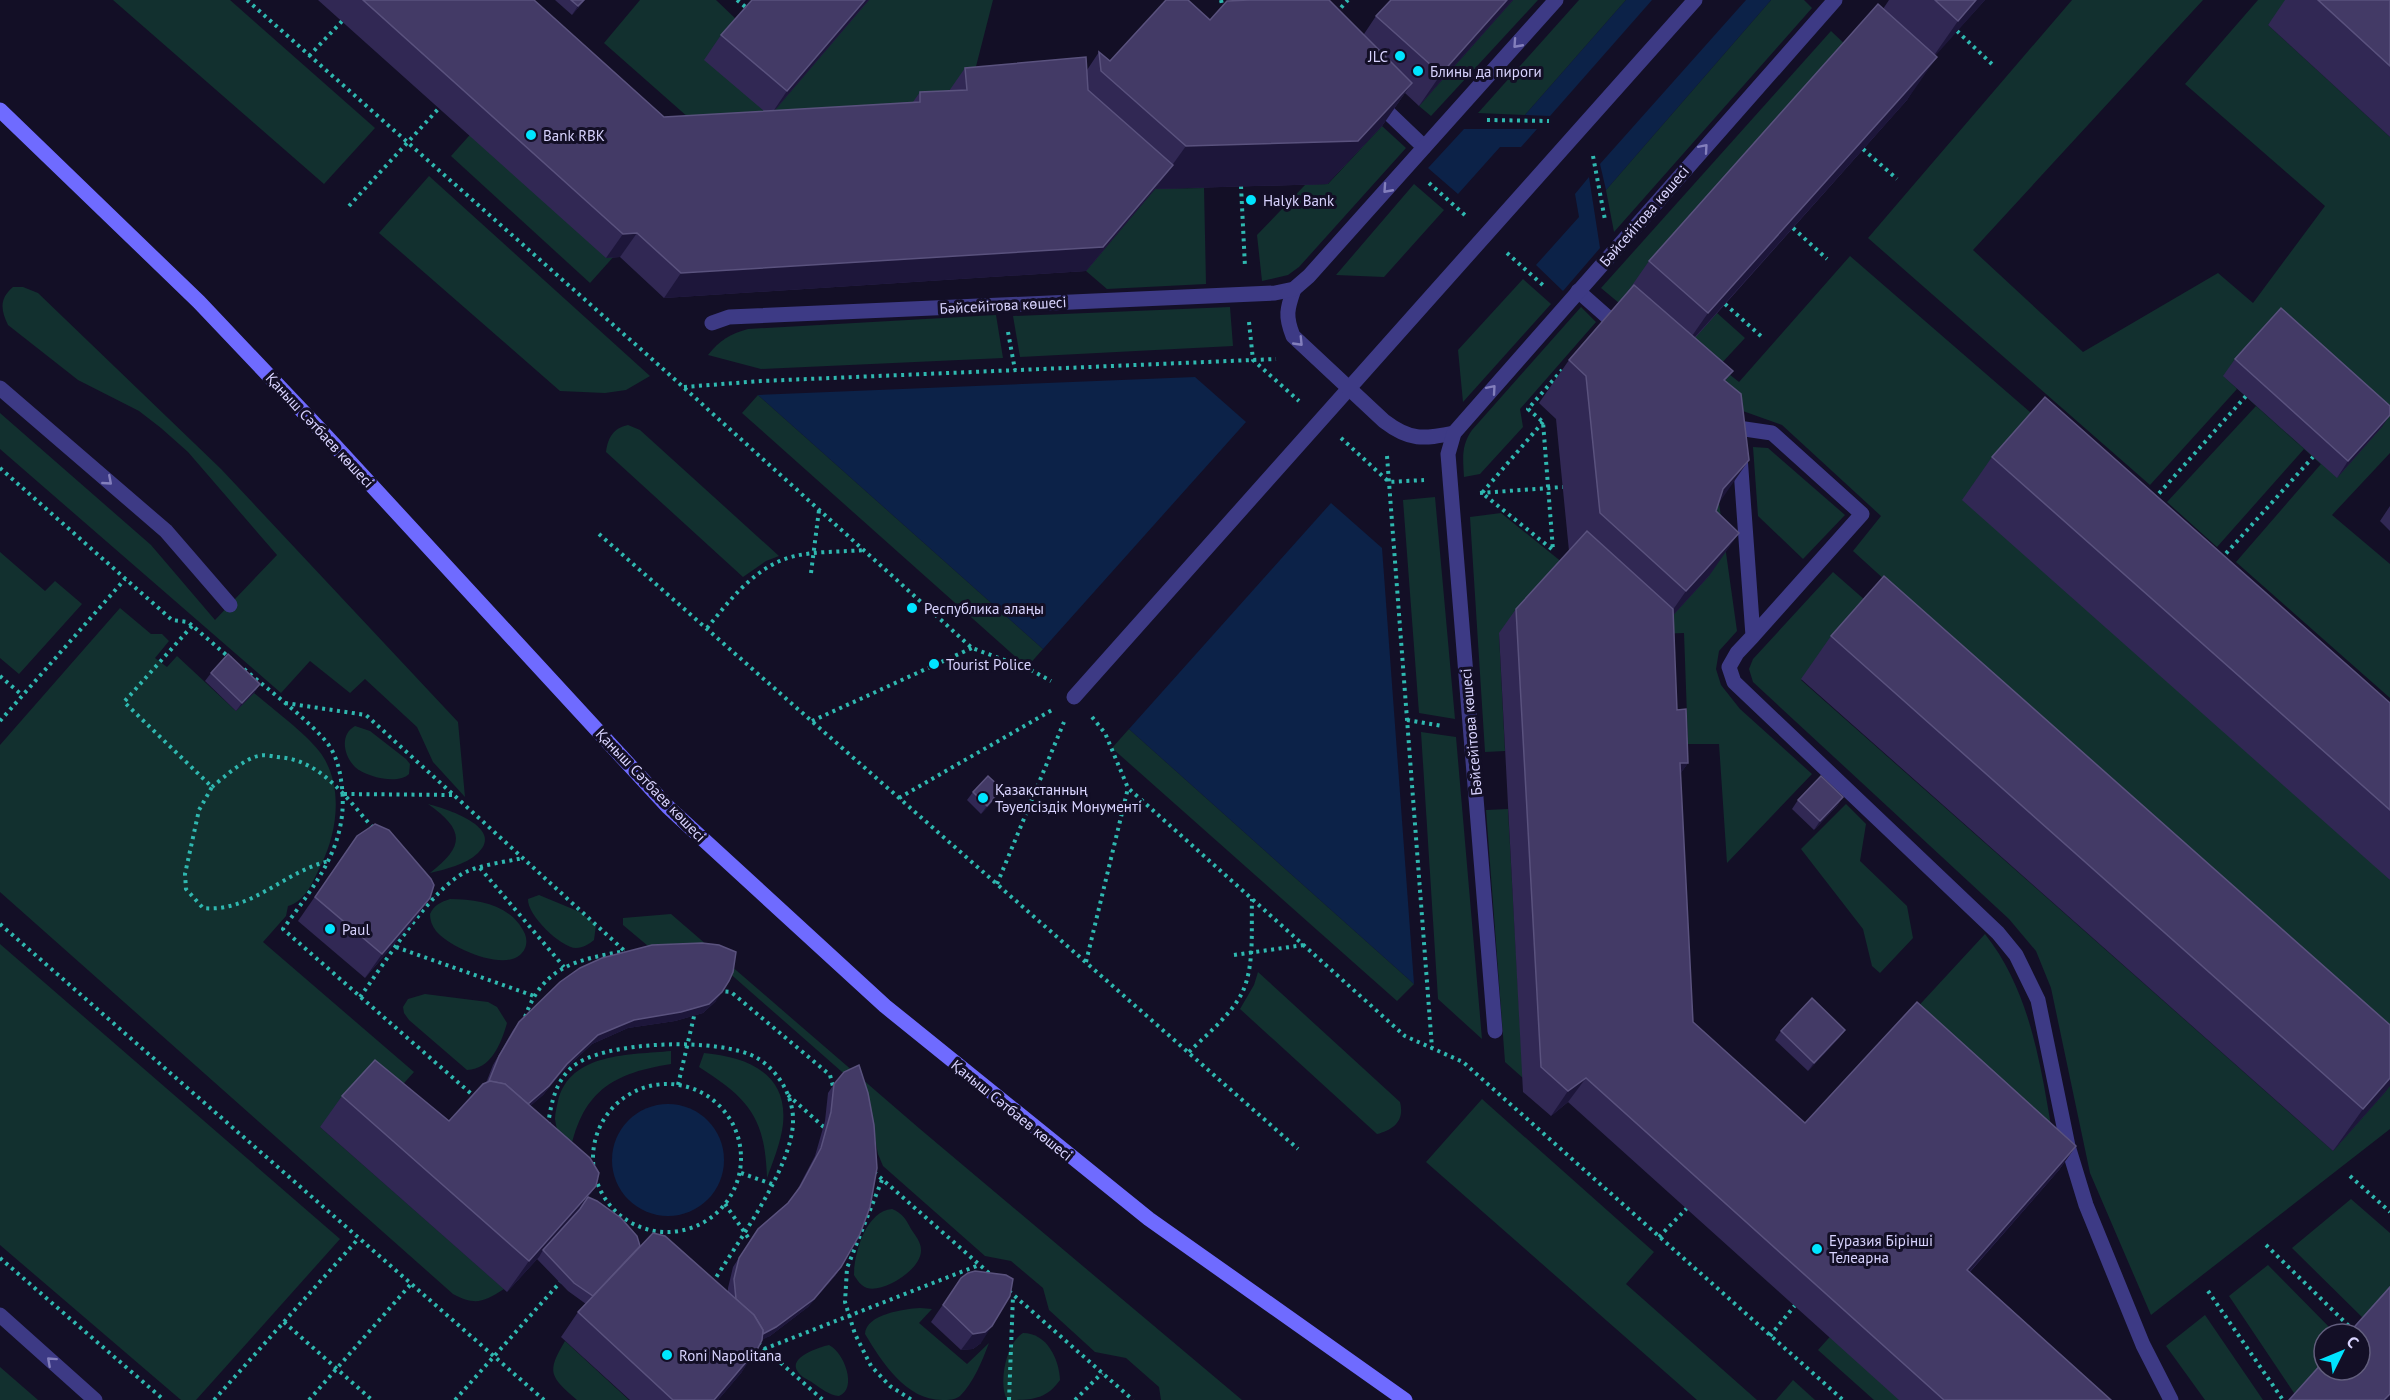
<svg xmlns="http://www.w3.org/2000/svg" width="2390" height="1400" font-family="'PT Sans',sans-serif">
<rect width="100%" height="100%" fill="#130f26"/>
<g fill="#12302f">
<polygon points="113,0 230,0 375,128 324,184"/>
<polygon points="640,0 716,0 738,21 869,0 993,0 970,90 950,115 689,118 604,43"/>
<polygon points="1513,0 1538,0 1431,116 1419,106"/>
<polygon points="1579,0 1626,0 1525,115 1478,113"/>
<polygon points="1771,0 1804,0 1812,8 1614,232 1606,190"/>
<polygon points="2072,0 2203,0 1973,250 2083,352 2218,273 2253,303 2325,206 2185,84 2258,0 2290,0 2268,25 2390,137 2390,453 2332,515 2390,564 2390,698 2236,562 2321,464 2336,478 2223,376 2237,389 2150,485 1868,238"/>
<polygon points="1831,31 1848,47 1619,303 1601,288"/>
<polygon points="1382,126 1406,148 1299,267 1288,275 1262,281 1257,235 1305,185 1328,184"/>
<polygon points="476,128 616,254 590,283 451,156"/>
<polygon points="429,176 650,376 626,390 605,393 560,391 379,233"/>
<polygon points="1414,184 1444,210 1384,277 1336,275"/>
<polygon points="1204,188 1206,284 1107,289 1086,271 1155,189"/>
<polygon points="1850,256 2075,451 2390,880 2390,1039 1853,551 1881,516 1782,425 1740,410 1678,356 1717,313 1745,338 1719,366 1739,382"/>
<polygon points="1523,279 1551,304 1463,402 1458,350"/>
<path d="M 13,287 L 23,287 L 38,293 L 221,469 L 458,722 L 465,797 L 433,762 L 417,727 L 365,679 L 350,693 L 310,661 L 281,693 L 0,449 L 0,413 L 151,545 L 215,620 L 277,555 L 188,452 L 161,428 L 139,411 L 78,380 L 8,325 C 0,309 0,298 13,287 Z"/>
<polygon points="1230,307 1233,346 1020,357 1013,316"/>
<path d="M 1581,307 L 1596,322 L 1520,409 L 1523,427 L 1480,474 L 1464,477 C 1463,458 1461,446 1472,430 Z"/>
<path d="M 996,315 L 1003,358 L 761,369 L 708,355 C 720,340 730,334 748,329 Z"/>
<polygon points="758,395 1043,649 1027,667 742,413"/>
<polygon points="2256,406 2304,449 2217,547 2167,502"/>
<path d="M 628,425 L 640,430 L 779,556 L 766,561 L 743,577 L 606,452 C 608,438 613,428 628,425 Z"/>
<polygon points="1753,447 1768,448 1845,515 1803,559 1758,516"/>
<polygon points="1435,497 1455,719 1419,713 1403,500"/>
<polygon points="1719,503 1737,631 1719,651 1716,669 1721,685 1740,709 1812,774 1727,863 1719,744 1688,744 1684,633 1656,634 1693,532"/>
<polygon points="1501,513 1563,563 1499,634 1505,751 1485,752 1470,517"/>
<polygon points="0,552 45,591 55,581 82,604 19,674 0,658"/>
<polygon points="1833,572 1907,637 1801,680 2333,1151 2386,1091 2390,1076 2390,1129 2151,1315 2090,1173 2051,988 2036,951 2009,919 1753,682 1749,669 1753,659"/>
<path d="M 120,608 L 151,634 L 162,634 L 169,641 L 155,658 L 167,667 L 177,656 L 236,711 L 254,693 C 273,709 305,733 319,751 C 344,783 338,831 321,865 C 313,881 306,901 288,906 L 286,916 L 263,942 L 414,1072 L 378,1112 L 320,1127 L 504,1289 C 483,1302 476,1306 453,1294 L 0,892 L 0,745 Z"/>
<path d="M 355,726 L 370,731 L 406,759 L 410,764 L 409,774 C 398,785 366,777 355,767 C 344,756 339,735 355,726 Z"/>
<polygon points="1129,729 1414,984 1397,1001 1112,748"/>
<polygon points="1421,732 1456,737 1482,1039 1438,999"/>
<path d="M 428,804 C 444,808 506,827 478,853 C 465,865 446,869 430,873 C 465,846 465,830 428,804 Z"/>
<polygon points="1846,804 1866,824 1860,861 1907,906 1913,938 1880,973 1872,966 1863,929 1801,849"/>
<polygon points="1508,809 1523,1078 1505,1062 1486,810"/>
<path d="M 539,895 L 580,912 L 596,925 L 594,940 C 589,944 583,948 576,948 C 561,948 527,915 528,899 Z"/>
<path d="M 450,899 C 479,899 512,905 525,934 C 528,942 526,950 520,955 C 502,971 449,947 436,931 C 432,926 430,920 430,914 C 434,905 441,902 450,899 Z"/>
<polygon points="671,914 920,1129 1242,1400 1161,1400 1159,1387 1126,1358 1095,1352 1049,1310 1043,1288 1011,1261 985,1256 883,1166 878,1154 866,1093 710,956 654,951 623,925 623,918"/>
<path d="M 1985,934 C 2038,1001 2043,1090 2059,1170 L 1900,1026 Z"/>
<polygon points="0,944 340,1239 196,1400 181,1400 0,1245"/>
<path d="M 1258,972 L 1400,1102 C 1405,1121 1393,1130 1377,1134 L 1240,1009 L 1254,985 Z"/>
<path d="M 425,994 L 488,1002 L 497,1007 L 507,1023 C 501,1044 491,1069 467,1070 L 409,1020 L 404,1013 L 403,1007 L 408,999 Z"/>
<path d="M 671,1051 L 671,1064 C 606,1074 579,1096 568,1163 C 563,1149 557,1134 555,1119 C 555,1113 557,1106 558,1101 C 570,1052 631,1055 671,1051 Z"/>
<path d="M 704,1053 C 746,1057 788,1072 783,1124 C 781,1142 773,1161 767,1178 C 765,1117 749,1099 699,1067 Z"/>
<polygon points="1482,1099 1654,1252 1626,1284 1757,1400 1697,1400 1426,1162"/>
<polygon points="2351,1199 2390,1233 2390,1296 2367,1322 2292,1248"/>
<path d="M 892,1209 C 902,1213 906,1219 911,1229 C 915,1235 921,1242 921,1250 C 922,1269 884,1293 867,1288 C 861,1286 857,1280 854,1275 C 854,1253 866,1211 892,1209 Z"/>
<polygon points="2268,1265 2336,1334 2324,1334 2324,1370 2298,1399 2229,1296"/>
<path d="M 920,1308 L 932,1309 L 919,1323 L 967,1364 L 989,1343 C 982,1361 974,1382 960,1396 C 955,1400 949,1400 942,1400 C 906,1400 882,1362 865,1334 C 866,1314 904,1309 920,1308 Z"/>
<polygon points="2205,1315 2263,1400 2205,1400 2166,1346"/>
<polygon points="1836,1330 1913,1400 1874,1400 1818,1350"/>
<path d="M 1023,1333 C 1047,1333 1059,1359 1060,1380 C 1046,1400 1031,1400 1007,1400 C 998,1383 1006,1343 1023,1333 Z"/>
<path d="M 565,1341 L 629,1400 L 577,1400 C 550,1376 546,1373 565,1341 Z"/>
<path d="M 829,1345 C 844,1352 858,1389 839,1396 C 829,1395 822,1389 813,1383 C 809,1380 801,1377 798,1372 C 787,1357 820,1347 829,1345 Z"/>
<polygon points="0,1367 38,1400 0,1400"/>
<polygon points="1793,1380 1815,1400 1776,1400"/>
</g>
<g fill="#0c2248">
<polygon points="1626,0 1652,0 1550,116 1525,115"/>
<polygon points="1746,0 1771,0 1606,190 1600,164"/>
<polygon points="1464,129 1537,129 1521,147 1500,147 1458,194 1428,168"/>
<polygon points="1589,177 1600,248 1563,291 1536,265 1579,217 1575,194"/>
<polygon points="1195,377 1246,422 1043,649 758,395"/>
<polygon points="1331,503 1382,548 1414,984 1129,729"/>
<circle cx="668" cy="1160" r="56"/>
</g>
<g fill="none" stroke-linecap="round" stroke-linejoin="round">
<g stroke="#2fb8b0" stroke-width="4" stroke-dasharray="3 4.5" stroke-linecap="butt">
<polyline points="247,0 671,376 972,648 1031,670 1051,681"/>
<polyline points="737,0 748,9"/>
<polyline points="1221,0 1223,9"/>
<polyline points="1336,13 1348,0"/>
<polyline points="1957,31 1994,66"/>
<polyline points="309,56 344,19"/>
<polyline points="1487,120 1549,121"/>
<polyline points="1863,149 1897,179"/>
<polyline points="1593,156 1605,220"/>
<polyline points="1429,183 1466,216"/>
<polyline points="1241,186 1245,267"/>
<polyline points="349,206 441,106"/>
<polyline points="1793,228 1827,259"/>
<polyline points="1507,253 1546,288"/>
<polyline points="1725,304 1761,336"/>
<polyline points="1249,322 1253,360 1299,401"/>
<polyline points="1008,332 1015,370"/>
<polyline points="684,387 761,381 1276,359"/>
<polyline points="1543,422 1482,493 1553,550 1543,422 1528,409 1562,370"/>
<polyline points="1341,438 1389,482 1424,480"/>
<polyline points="1387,456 1432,1048"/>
<polyline points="0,468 172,620 188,622 231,659"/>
<polyline points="1480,493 1563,487"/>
<polyline points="2154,499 2246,396"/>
<polyline points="599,534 1298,1149"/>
<polyline points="2221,559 2313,457"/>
<polyline points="811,573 819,510"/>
<path d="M 192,626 L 124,702 L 212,787 L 199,810 L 185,874 L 186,889 L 203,908 C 250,913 285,871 329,861"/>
<path d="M 707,628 C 731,599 756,565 795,556 C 816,551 842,552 864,550"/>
<path d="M 244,669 C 271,692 300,713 324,739 C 334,750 339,765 341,780 C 351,842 317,882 283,929 L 476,1098"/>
<polyline points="0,676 22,695"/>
<polyline points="285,703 366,715 628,954"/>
<polyline points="1092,717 1105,733 1128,788 1405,1036 1463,1062 1843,1400"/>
<polyline points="1407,720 1442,726"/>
<polyline points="0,721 125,579"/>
<polyline points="812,721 972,648"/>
<path d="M 212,787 C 224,777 244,759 258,756 C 263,754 271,756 277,757 C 321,759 347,799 374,829"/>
<polyline points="344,794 454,795"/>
<polyline points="899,798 1052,710"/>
<polyline points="480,868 564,967"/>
<polyline points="997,884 1064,722"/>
<polyline points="428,892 433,898"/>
<polyline points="0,924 544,1400"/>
<polyline points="396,947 534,996"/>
<polyline points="1234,955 1304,945"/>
<polyline points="1086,962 1128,788"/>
<polyline points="718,991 731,992 830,1075 834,1090"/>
<path d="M 360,997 C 385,963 432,886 468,871 C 485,864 505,862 523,858"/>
<path d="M 525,1017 C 543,966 576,960 625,951"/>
<path d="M 1189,1052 C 1207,1034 1230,1016 1242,993 C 1255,966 1251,928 1252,899"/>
<circle cx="667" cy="1158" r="74"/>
<polyline points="678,1085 695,1012"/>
<polyline points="788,1095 827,1130"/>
<path d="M 548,1125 C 551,1104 555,1083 571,1068 C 601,1040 722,1037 757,1058 C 778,1070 794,1097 793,1122 C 792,1168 737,1243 712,1284"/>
<polyline points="874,1172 990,1274"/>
<polyline points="741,1173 772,1184"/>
<polyline points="2350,1176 2390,1212"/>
<polyline points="882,1180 847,1268 845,1302 855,1334 871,1366 890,1386 912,1400"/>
<polyline points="725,1204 752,1243"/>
<polyline points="1659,1237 1688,1207"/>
<polyline points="2266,1245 2354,1331"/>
<polyline points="0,1258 164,1400"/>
<polyline points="1009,1291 1133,1400"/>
<polyline points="2208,1291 2283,1400"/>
<polyline points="284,1322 372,1400"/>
<polyline points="1770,1336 1796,1304"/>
<polyline points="758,1343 823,1400"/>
<polyline points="764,1349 979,1265"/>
<polyline points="214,1400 359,1238"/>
<polyline points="309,1400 411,1284"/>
<polyline points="455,1400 563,1279"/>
<polyline points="1009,1400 1013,1296"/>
<polyline points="1075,1400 1102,1373"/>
</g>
<g stroke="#3d3a85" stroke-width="15">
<polyline points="1377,102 1424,147"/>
<polyline points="1578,291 1621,329"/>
<polyline points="0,388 166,531 230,605"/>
<polyline points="1753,636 1738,428 1772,433 1862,514 1753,636 1737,653 1729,667 1734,682 1998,933 2016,955 2038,1000 2068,1146 2086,1205 2143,1345 2171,1400"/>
<polyline points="0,1315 95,1400"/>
</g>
<polyline stroke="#3d3a85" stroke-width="15" points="1074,697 1695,0"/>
<g stroke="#3d3a85" stroke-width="15">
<path d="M 1294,289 C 1287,309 1285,316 1293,336 L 1384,421 C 1410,441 1423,439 1454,433"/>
<polyline points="712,323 729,317 1275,293 1294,289 1309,276 1556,0"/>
<polyline points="1495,1031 1448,454 1454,433 1835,0"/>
</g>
<polyline stroke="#6f6bff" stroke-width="15" points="0,110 199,302 327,437 668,807 885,1006 1149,1219 1405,1400"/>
</g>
<g fill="#312854">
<polygon points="318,0 534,0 664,117 764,111 704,60 721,35 869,0 774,111 913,102 920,92 949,91 965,68 1087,70 1099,52 1110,61 1210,20 1364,34 1376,16 1513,0 1419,106 1405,93 1382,126 1327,184 1155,189 1086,271 664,298 620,257 606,258"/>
<polygon points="555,0 585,0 572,15"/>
<polygon points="1889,0 1985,0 1935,55 1907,100 1695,338 1733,371 1725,381 1718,504 1716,511 1709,576 1673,615 1677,710 1688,763 1680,774 1693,1022 1805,1123 2076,1146 2059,1170 1970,1272 2111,1400 1899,1400 1568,1102 1551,1116 1523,1092 1499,633 1516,609 1569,551 1556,419 1539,403 1569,360 1624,297 1649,261 1883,9"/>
<polygon points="2285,0 2390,0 2390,137 2268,25"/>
<polygon points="2235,359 2382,427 2337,478 2223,376"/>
<polygon points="1992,457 2390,703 2390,880 1962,500"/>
<polygon points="2390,506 2390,531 2380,521"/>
<polygon points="1831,636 2386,1091 2333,1151 1801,679"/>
<polygon points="211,673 260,684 254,693 236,711 205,681"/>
<polygon points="973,792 996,798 981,814 967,800"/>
<polygon points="1843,797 1837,806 1814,830 1792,809 1798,800"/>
<polygon points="357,836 430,898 413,922 365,978 298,921"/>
<polygon points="716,1001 703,1013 675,1021 628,1028 592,1044 561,1073 543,1095 530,1106 596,1186 588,1197 640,1246 728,1292 728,1288 733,1267 758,1229 788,1203 795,1194 815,1156 825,1121 828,1093 834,1084 841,1267 835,1276 808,1307 770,1336 762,1339 741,1373 718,1400 630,1400 561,1337 578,1312 586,1304 568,1291 537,1259 539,1257 507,1292 320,1127 342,1096 449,1121 486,1083 493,1065 513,1030 519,1022"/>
<polygon points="1845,1030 1839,1038 1808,1071 1775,1040 1781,1031"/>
<polygon points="961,1278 981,1343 973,1349 961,1350 931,1322"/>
</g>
<g fill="#1d163a">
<polygon points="584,0 585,0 572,15 578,6"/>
<polygon points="865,0 869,0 770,116 787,91"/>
<polygon points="1507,0 1513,0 1419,106 1441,74"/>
<polygon points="1976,0 1985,0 1928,64 1958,21"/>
<polygon points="1937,57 1907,100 1678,356 1708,313"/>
<polygon points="1412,83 1382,126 1327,184 1155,189 1186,146"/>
<polygon points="1173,165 1155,189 1086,271 664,298 681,273"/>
<polygon points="637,233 620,257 606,258 623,234"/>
<polygon points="2390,415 2382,427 2337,478 2348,461"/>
<polygon points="1749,460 1719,503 1693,532 1723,489"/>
<polygon points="1739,533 1709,576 1656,634 1686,591"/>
<polygon points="260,684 254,693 236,711 242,703"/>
<polygon points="1680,763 1688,763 1671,787"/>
<polygon points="1002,789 996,798 981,814 987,806"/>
<polygon points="1843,797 1837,806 1814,830 1820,821"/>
<polygon points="430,898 413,922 365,978 382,954"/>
<polygon points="722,992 716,1001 703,1013 675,1021 628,1028 592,1044 561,1073 543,1095 522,1113 514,1106 567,1064 598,1035 634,1020"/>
<polygon points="1845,1030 1839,1038 1808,1071 1814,1063"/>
<polygon points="1586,1078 1568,1102 1551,1116 1568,1091"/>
<polygon points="2390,1078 2390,1086 2386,1091 2333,1151 2363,1109"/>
<polygon points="2076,1146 2059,1170 1950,1294 1967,1270"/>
<polygon points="596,1186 573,1218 543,1250 539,1257 507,1292 529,1261"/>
<polygon points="841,1267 835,1276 808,1307 770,1336 744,1349"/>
<polygon points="992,1326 981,1343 973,1349 961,1350 973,1334"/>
<polygon points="758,1348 741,1373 718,1400 714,1400"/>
<polygon points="2390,1394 2390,1400 2384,1400"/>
</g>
<g fill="#433a66" stroke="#5a527e" stroke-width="1.5">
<polygon points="363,0 534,0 664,117 920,102 920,92 967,90 965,68 1086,57 1088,90 1173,165 1103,247 681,273 637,233 623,234"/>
<polygon points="571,0 584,0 578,6"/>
<polygon points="752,0 865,0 787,91 721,35"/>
<polygon points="1166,0 1188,0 1210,20 1227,1 1249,0 1329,0 1412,83 1358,141 1186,146 1101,71 1099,52 1110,61"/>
<polygon points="1391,0 1507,0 1441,74 1376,16"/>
<polygon points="1935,0 1976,0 1958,21"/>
<polygon points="2318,0 2390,0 2390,66"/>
<polygon points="1878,4 1937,57 1708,313 1649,261"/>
<polygon points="1634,285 1733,371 1724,380 1741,394 1749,460 1723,489 1716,511 1739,533 1686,591 1600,513 1586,376 1569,360"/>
<polygon points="2281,308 2390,406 2390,415 2348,461 2235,359"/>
<polygon points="2045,397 2390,703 2390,810 1992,457"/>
<polygon points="1587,531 1673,609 1677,710 1686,709 1688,763 1680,763 1693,1022 1805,1123 1917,1002 1938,1021 2076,1146 1967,1270 2111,1400 1944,1400 1586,1078 1568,1091 1541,1067 1516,609"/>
<polygon points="1884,576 2390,1025 2390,1078 2363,1109 1831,636"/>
<polygon points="228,654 260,684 242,703 211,673"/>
<polygon points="988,776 1002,789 987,806 973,792"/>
<polygon points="1821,776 1843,797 1820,821 1798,800"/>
<polygon points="375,824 389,830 431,879 434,885 430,898 382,954 315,897 357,836"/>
<polygon points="702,943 719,945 736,952 733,972 729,981 722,992 709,1004 681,1012 634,1020 598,1035 567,1064 549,1086 528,1104 505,1084 489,1081 499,1056 519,1022 560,982 580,968 602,958 652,945"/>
<polygon points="1812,998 1845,1030 1814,1063 1781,1031"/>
<polygon points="375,1060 449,1121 483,1084 490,1081 505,1084 590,1158 599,1173 596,1186 529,1261 342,1096"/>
<polygon points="859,1065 868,1093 874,1125 877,1168 870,1207 860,1234 841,1267 814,1299 776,1327 763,1334 763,1330 754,1315 736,1299 734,1279 739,1258 758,1229 788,1203 800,1187 821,1148 831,1112 834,1084 844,1072"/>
<polygon points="588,1197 597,1201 621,1218 637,1236 640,1246 593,1296 574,1283 543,1250 580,1209"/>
<polygon points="653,1233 665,1236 754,1315 763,1330 762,1340 758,1348 714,1400 673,1400 578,1312"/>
<polygon points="975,1271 1006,1275 1013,1279 1010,1296 992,1326 985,1332 973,1334 943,1305 961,1278 968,1273"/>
<polygon points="2390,1287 2390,1394 2384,1400 2289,1400 2324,1361 2324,1370 2360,1370 2360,1334 2348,1334"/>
</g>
<defs><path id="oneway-chevron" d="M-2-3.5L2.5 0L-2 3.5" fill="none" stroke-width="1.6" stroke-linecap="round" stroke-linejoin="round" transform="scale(1.5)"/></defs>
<g stroke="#837fbc">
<use href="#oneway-chevron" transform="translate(1517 44) rotate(132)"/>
<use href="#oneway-chevron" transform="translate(1704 148) rotate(-49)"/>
<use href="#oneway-chevron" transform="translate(1387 189) rotate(132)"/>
<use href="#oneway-chevron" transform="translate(1299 342) rotate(46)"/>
<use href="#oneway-chevron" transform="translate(1492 389) rotate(-49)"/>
<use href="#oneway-chevron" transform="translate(108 481) rotate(41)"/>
<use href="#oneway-chevron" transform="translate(51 1361) rotate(-138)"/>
</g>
<g fill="#00e5ff" stroke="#130f26" stroke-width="2">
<circle cx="1400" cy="56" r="6"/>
<circle cx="1418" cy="71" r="6"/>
<circle cx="531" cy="135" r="6"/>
<circle cx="1251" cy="200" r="6"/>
<circle cx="912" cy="608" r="6"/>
<circle cx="934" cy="664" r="6"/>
<circle cx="983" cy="798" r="6"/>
<circle cx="330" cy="929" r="6"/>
<circle cx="1817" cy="1249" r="6"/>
<circle cx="667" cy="1355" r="6"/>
</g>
<g text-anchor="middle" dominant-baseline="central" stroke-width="6" stroke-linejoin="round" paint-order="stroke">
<g font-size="15" fill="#d9d4ff" stroke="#130f26" text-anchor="start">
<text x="1388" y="56" text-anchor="end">JLC</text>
<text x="1430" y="71">Блины да пироги</text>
<text x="543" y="135">Bank RBK</text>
<text x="1263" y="200">Halyk Bank</text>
<text x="924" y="608">Республика алаңы</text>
<text x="946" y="664">Tourist Police</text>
<text x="995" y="789">Қазақстанның<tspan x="995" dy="17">Тәуелсіздік Монументі</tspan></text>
<text x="342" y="929">Paul</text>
<text x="1829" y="1240">Еуразия Бірінші<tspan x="1829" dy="17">Телеарна</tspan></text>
<text x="679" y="1355">Roni Napolitana</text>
</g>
<g font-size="15" fill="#d9d4ff" stroke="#130f26">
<text transform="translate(1644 216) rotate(-49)">Бәйсейітова көшесі</text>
<text transform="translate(1003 305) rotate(-3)">Бәйсейітова көшесі</text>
<text transform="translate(320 430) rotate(47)">Қаныш Сәтбаев көшесі</text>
<text transform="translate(1471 732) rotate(-95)">Бәйсейітова көшесі</text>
<text transform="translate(651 785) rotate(46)">Қаныш Сәтбаев көшесі</text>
<text transform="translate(1012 1110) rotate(39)">Қаныш Сәтбаев көшесі</text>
</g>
</g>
<g transform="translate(2342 1352) rotate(47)"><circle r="28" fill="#130f26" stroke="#625e7d" stroke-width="1.5"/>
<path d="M0-4.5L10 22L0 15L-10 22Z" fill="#00e5ff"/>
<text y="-9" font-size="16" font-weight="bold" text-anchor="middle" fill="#d9d4ff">С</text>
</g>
</svg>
